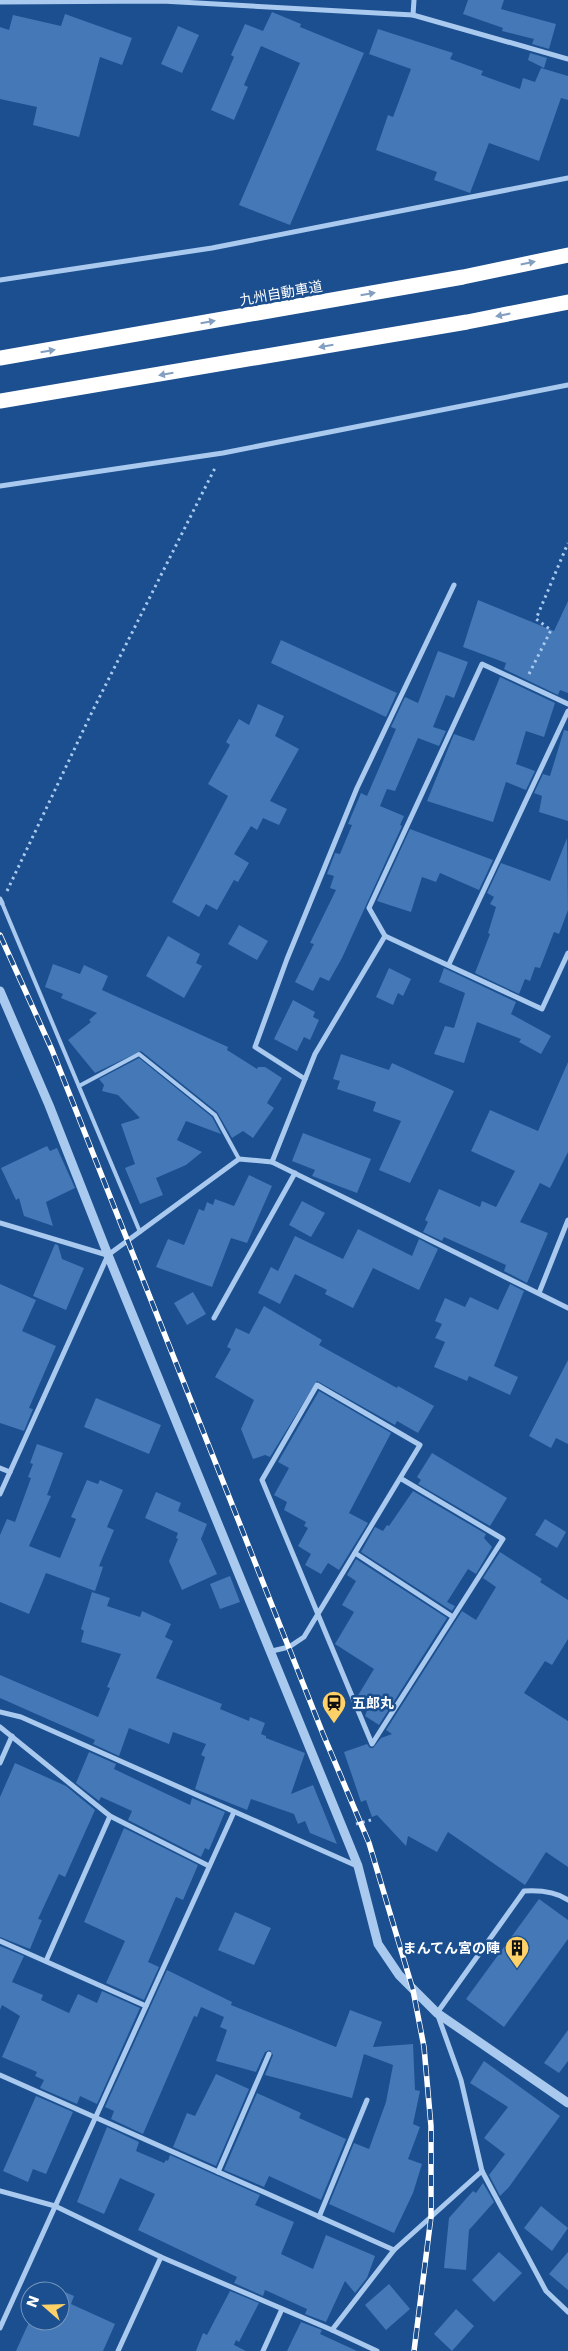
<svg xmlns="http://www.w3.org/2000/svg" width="568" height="2351" font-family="'DejaVu Sans','Noto Sans JP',sans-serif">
<rect width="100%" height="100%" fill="#1b4f8f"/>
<g fill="#4478b7">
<polygon points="468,0 504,0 501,9 556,24 549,49 532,44 534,39 502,31 503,28 463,14"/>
<polygon points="272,12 301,24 300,27 364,53 290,225 239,205 300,63 261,46 244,85 248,87 234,120 211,110 234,57 231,55 245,24 263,31"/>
<polygon points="65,14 132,38 122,65 100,57 79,137 33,125 37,107 0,99 0,27 9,30 13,15 61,26"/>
<polygon points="178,26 199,35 182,73 161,64"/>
<polygon points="378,29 453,53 450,59 483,71 481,75 520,89 523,78 535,82 541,68 568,76 568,100 561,98 539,161 489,143 470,193 434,180 437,172 376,150 388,115 393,117 411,69 369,54"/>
<polygon points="530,53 547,58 544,68 528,60"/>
<polygon points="478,600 554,631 568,601 568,693 560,690 558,695 504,669 506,663 463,647"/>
<polygon points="281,640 397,693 386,717 271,663"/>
<polygon points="438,651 468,662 454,698 446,695 433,727 446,731 439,746 418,738 395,791 387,789 380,806 404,816 400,825 402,826 342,958 329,981 320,977 313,991 295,982 314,944 310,943 336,890 330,888 334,876 327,874 335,853 340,854 352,825 348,824 361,793 367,796 396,729 391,727 405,697 418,703"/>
<polygon points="500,677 555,703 544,737 526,731 516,764 535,771 526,790 506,782 493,822 427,801 454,734 474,741"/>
<polygon points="258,704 284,716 275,736 299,749 270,801 287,809 279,825 263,818 257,830 251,826 234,854 249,863 238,882 234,880 217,910 206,904 199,917 172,902 228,796 208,784 230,745 226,742 239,719 249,725"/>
<polygon points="564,730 568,731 568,821 539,812 542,796 534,793 543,774 550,776"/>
<polygon points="410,829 493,860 479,890 440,873 436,882 422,877 411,912 377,901"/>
<polygon points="567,838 568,910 559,934 554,932 540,968 535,967 530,981 525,979 519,994 475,973 490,934 488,933 496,907 490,904 494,897 487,893 501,863 550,881"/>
<polygon points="239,925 268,941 257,960 228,944"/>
<polygon points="168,936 200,954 196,963 202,966 184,998 146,976"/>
<polygon points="53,964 80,974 84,965 108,976 102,990 228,1047 227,1050 257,1069 258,1067 265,1067 282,1078 267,1103 274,1108 253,1138 243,1131 232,1138 217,1112 141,1051 95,1073 68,1040 91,1022 89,1020 97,1013 61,998 63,994 45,987"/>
<polygon points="389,968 411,979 403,996 398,993 393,1005 376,997"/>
<polygon points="444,968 516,1002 511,1014 551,1036 541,1054 519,1042 521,1039 477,1022 464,1063 434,1054 445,1026 454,1028 465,993 439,982"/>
<polygon points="293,1000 315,1012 313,1017 319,1020 310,1040 304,1037 297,1051 274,1039"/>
<polygon points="341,1054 389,1070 392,1063 454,1091 410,1183 379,1170 401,1121 373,1111 376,1102 337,1089 340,1081 333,1079"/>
<polygon points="139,1058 212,1117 221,1134 186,1121 177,1140 202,1152 186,1165 156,1178 163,1195 140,1204 125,1168 135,1164 121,1124 140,1118 118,1095 102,1091 104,1085 99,1079"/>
<polygon points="568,1062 568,1152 550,1188 540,1183 520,1222 548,1233 527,1283 504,1271 506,1265 444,1237 442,1241 423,1232 428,1222 425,1220 439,1189 480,1207 482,1201 496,1207 515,1171 471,1151 490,1110 538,1131"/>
<polygon points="303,1133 371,1159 357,1193 312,1176 315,1170 292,1161"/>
<polygon points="47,1146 50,1151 57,1148 75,1188 46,1202 53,1226 24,1216 19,1198 16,1200 1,1168"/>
<polygon points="249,1175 272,1186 247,1243 231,1238 212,1287 156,1267 168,1239 184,1245 199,1209 204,1211 207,1202 213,1205 215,1199 234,1206"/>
<polygon points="302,1201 325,1213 311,1237 289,1225"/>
<polygon points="358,1229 412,1256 419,1239 438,1249 419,1290 373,1268 353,1308 325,1294 327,1290 295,1274 280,1304 258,1293 271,1267 278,1271 295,1236 343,1259"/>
<polygon points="55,1244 58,1245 62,1259 84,1268 66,1310 33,1296"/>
<polygon points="0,1284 36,1300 22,1331 56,1346 29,1408 33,1409 24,1431 0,1423"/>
<polygon points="510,1284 524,1291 494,1366 518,1377 510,1395 469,1376 467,1381 434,1367 445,1342 435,1338 442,1324 435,1321 445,1298 465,1307 470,1297 498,1310"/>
<polygon points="193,1292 206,1314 187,1325 174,1303"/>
<polygon points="264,1306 322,1340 319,1345 397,1388 398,1386 434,1406 418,1433 397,1421 395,1425 317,1381 270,1457 265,1455 253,1459 241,1429 254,1400 215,1377 231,1349 227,1347 236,1328 249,1334"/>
<polygon points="568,1360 568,1444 556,1438 551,1448 529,1436"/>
<polygon points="319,1391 391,1433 349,1513 368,1523 339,1570 328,1563 321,1574 305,1565 311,1554 298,1546 308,1528 304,1526 306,1522 284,1510 287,1502 274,1495 289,1468 278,1462"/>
<polygon points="96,1398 161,1425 149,1454 84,1427"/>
<polygon points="37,1444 63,1453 47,1495 51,1496 29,1546 60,1558 76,1519 71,1517 87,1480 98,1484 100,1480 123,1490 107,1527 114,1530 99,1566 103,1567 95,1591 46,1573 29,1614 0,1602 0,1535 7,1519 15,1522 31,1478 28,1477 33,1464 30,1463"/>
<polygon points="432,1453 507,1498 490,1526 418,1484 421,1480 417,1477"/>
<polygon points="413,1491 486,1534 484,1538 492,1547 476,1574 468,1569 447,1602 455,1606 452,1611 361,1552 375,1527 383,1531 387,1525 389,1526"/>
<polygon points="156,1492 181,1503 178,1511 207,1524 201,1539 217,1574 182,1590 169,1561 178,1539 176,1538 178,1533 145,1518"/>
<polygon points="545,1519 566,1532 557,1548 535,1535"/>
<polygon points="500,1552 542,1579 540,1582 568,1600 568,1639 552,1665 545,1661 524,1693 568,1721 568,1867 546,1852 525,1885 448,1832 437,1852 408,1836 406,1846 377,1815 372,1817 366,1800 361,1802 344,1752 367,1744 370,1748 373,1748 381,1738 392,1734 386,1730 462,1611 476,1620 496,1587 483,1578"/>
<polygon points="356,1559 447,1618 379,1725 365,1716 368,1708 360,1703 357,1697 374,1669 335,1644 354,1612 342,1605 356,1581 347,1575"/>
<polygon points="230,1576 240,1602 220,1609 210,1584"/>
<polygon points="92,1592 110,1598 107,1606 140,1617 142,1611 171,1624 165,1637 173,1641 156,1678 222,1704 220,1709 249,1721 250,1717 265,1723 261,1734 266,1736 266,1738 305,1753 291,1794 313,1785 337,1844 310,1833 305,1821 298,1824 294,1814 251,1799 247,1810 195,1789 205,1757 201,1755 206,1744 173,1732 169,1744 129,1728 119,1756 93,1744 95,1740 0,1698 0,1675 98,1717 110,1688 107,1687 121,1654 81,1642 84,1631 81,1629"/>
<polygon points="89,1752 116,1764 114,1769 190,1805 192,1798 225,1812 209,1850 205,1848 201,1857 128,1820 132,1811 101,1797 99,1801 76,1783"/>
<polygon points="15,1763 66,1786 95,1810 65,1877 59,1874 38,1919 42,1920 30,1949 0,1937 0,1797"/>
<polygon points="124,1828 198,1865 183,1900 176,1897 148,1962 159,1967 144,2000 106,1983 125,1941 84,1922"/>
<polygon points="539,1899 568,1920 568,1939 504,2027 466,1999"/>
<polygon points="235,1912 271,1928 254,1965 218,1950"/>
<polygon points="0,1946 24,1956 12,1982 43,1995 41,2000 69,2013 78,1994 97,2003 102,1991 140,2008 97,2104 80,2096 77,2104 40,2088 44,2080 35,2076 37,2072 2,2057 20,2016 2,2005 0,2010"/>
<polygon points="167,1970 232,2002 231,2005 336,2047 350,2010 382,2022 373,2047 413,2044 415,2090 420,2091 413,2124 420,2127 408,2159 422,2164 413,2193 394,2233 329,2204 354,2143 369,2149 386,2102 393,2065 364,2054 352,2098 265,2075 273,2055 270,2050 265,2052 256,2072 216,2061 227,2030 220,2027 224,2017 201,2007 197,2017 194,2016 143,2134 111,2119 114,2111 105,2107"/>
<polygon points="568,2030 568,2061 559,2073 544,2063"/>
<polygon points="484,2061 560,2116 509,2187 500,2196 489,2175 505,2154 484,2138 508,2107 470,2083"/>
<polygon points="216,2074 249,2089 216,2166 173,2147 187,2113 195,2116"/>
<polygon points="257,2093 301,2113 299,2118 346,2139 321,2200 269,2176 264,2187 224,2170"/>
<polygon points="36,2096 73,2112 46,2174 33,2169 28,2182 3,2171"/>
<polygon points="107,2127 139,2142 136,2151 164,2163 166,2160 168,2161 170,2155 260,2195 255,2205 294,2222 281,2254 313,2269 326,2235 375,2256 367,2278 355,2293 345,2281 326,2322 305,2314 307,2309 265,2290 263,2296 234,2283 237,2277 138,2230 155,2194 120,2178 104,2214 77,2202"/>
<polygon points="483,2183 494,2202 469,2230 466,2270 444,2268 449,2218 473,2191 476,2193"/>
<polygon points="541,2206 568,2228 552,2251 524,2228"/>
<polygon points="499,2252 522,2273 494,2302 472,2280"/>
<polygon points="568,2252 568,2290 549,2274"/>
<polygon points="45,2283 74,2296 71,2304 115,2324 103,2351 16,2351 30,2320 60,2321 60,2291 41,2291"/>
<polygon points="389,2284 410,2309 386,2330 365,2305"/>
<polygon points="230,2291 259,2303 239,2342 236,2340 234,2345 246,2351 196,2351 203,2333 207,2335"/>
<polygon points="456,2309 474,2326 452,2351 434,2334"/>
<polygon points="301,2322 322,2330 320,2334 357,2351 287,2351"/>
</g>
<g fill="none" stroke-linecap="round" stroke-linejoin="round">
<g stroke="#a9c9ee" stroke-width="3" stroke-dasharray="2.5 4" stroke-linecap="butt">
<polyline points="529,674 551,630 536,619 568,543"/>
<polyline points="7,891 92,712 216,466"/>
<polyline points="356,1824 371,1820"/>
</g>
<g stroke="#a9c9ee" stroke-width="4">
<polyline points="2,903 140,1232"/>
<polyline points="79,1086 139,1054 215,1115 239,1159"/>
</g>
<g stroke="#a9c9ee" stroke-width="5">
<polyline points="0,2 162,1 413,15 568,59"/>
<polyline points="413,15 414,0"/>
<polyline points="0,280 212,248 568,178"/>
<polyline points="0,486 223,453 568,385"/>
<polyline points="568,704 482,664 369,908 385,936 542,1009 568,953"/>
<polyline points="0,899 2,903"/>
<polyline points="449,964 568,711"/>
<polyline points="305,1079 255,1047 287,959 357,788 454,585"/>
<polyline points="272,1162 315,1054 385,936"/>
<polyline points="0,1223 107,1255"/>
<polyline points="539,1293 568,1220"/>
<polyline points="214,1318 295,1173"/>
<polyline points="0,1468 10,1472"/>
<polyline points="0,1494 108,1255 239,1159 272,1162 568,1308"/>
<polyline points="355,1553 453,1617"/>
<polyline points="272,1651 289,1647 304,1637 420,1445 317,1385 262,1480 372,1744 503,1539 400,1478"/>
<polyline points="0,1712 21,1717 357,1866"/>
<polyline points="0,1727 110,1816 209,1866"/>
<polyline points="0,1763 12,1736"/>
<path d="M 568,1900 C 555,1891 540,1890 524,1891 L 437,2013 L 461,2080 L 482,2171 L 546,2291 L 568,2312"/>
<polyline points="0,1941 146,2006"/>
<polyline points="46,1961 110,1816"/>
<polyline points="0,2075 394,2250"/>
<polyline points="218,2172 269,2054"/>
<polyline points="0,2191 55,2206 161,2257 332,2330 394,2250 482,2171"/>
<polyline points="319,2217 367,2100"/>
<polyline points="0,2328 234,1812"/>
<polyline points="332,2330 377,2351"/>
<polyline points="118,2351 161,2257"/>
<polyline points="263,2351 282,2309"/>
</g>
<polyline stroke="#a9c9ee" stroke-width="9" points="0,991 49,1105 108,1255 343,1829 358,1866 378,1944 399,1975 437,2013 568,2103"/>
<g stroke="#fff" stroke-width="15">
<polyline points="0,358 463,277 568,255"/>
<polyline points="0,401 467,322 568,302"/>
</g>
<defs>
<polyline id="rail" points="0,935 52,1050 323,1734 369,1843 413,1990 424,2047 431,2126 431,2217 414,2351"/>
</defs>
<use href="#rail" stroke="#fff" stroke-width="5.5"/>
<use href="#rail" stroke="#1b4f8f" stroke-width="4" stroke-dasharray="11" stroke-linecap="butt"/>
</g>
<defs><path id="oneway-solid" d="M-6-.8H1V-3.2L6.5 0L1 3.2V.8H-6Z" transform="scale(1.25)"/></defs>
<g fill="#829ec1">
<use href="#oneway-solid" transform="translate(528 263) rotate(-12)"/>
<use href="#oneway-solid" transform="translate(368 294) rotate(-10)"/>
<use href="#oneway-solid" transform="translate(503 315) rotate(169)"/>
<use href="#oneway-solid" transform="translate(208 322) rotate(-10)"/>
<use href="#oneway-solid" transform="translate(326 346) rotate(170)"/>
<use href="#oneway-solid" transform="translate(48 351) rotate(-10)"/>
<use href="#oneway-solid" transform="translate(166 374) rotate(170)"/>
</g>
<defs>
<symbol id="station-pin" viewBox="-11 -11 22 30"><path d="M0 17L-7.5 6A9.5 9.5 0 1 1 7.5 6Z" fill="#ffd166" stroke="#1b4f8f"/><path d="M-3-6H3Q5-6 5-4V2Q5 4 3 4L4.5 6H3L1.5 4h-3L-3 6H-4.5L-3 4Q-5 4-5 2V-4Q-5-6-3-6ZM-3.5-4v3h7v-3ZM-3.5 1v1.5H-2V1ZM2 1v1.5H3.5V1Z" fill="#111"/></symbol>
<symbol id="building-pin" viewBox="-11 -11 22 30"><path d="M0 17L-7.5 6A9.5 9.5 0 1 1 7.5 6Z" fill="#ffd166" stroke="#1b4f8f"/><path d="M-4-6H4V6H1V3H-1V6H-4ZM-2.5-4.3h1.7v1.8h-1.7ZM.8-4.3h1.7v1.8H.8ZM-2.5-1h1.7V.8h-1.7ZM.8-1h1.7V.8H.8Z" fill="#111"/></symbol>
</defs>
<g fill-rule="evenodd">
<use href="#station-pin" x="320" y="1689" width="28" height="38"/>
<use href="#building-pin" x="503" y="1934" width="28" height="38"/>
</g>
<g text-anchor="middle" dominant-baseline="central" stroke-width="5" stroke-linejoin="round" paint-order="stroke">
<g font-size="14" fill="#fff" stroke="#1b4f8f">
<text transform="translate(281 293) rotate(-10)">九州自動車道</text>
</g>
<g font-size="14" font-weight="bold" fill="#fff" stroke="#1b4f8f" text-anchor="start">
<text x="352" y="1703">五郎丸</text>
<text x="500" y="1948" text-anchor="end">まんてん宮の陣</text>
</g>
</g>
<g transform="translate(45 2306) rotate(290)"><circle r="24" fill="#1b4f8f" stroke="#7695bc"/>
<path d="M0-4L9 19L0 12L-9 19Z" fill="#ffd166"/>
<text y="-8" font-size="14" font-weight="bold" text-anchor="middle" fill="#ffffff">N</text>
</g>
</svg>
